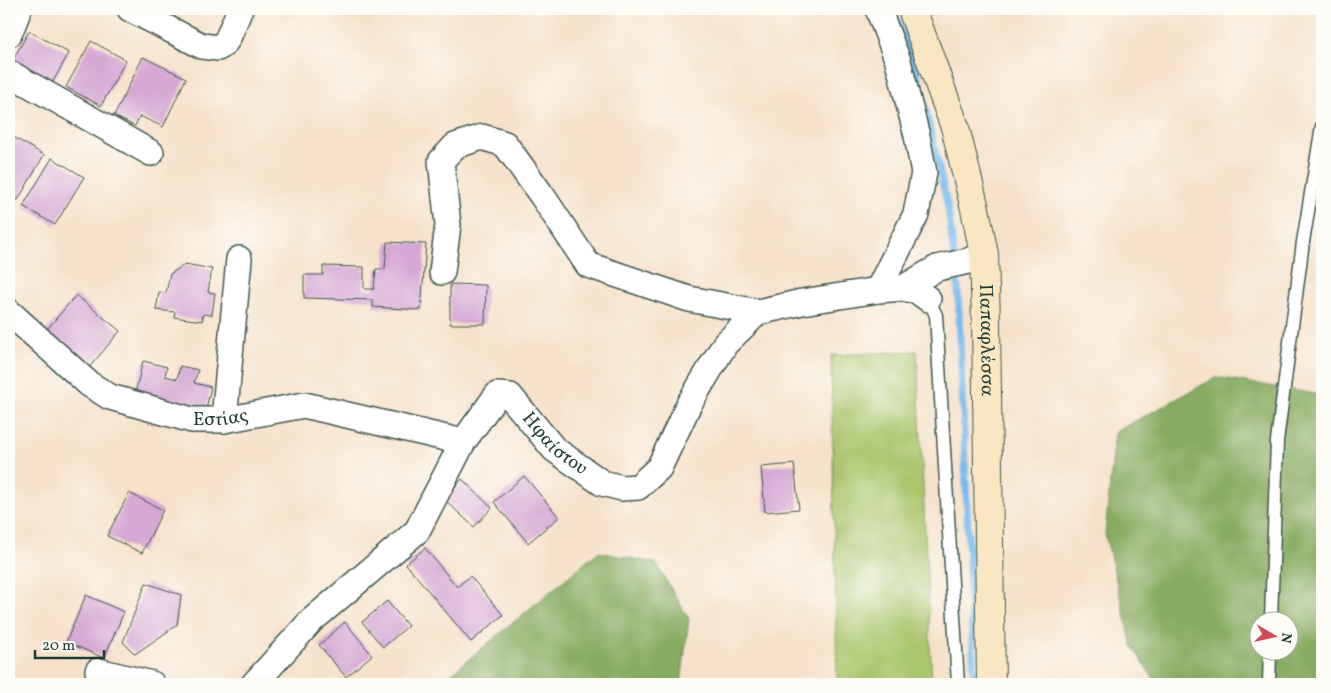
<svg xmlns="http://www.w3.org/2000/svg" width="1331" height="693" font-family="Vollkorn,serif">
<rect width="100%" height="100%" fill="#fdfcf7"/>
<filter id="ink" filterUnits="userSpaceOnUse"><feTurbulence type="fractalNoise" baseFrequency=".02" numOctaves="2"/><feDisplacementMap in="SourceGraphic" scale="10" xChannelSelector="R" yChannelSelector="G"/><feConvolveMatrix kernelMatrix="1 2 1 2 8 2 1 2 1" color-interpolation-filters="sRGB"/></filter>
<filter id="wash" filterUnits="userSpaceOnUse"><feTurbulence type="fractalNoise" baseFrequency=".0096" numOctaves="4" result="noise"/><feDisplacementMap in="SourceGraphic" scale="20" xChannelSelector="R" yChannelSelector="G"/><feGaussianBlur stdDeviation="1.12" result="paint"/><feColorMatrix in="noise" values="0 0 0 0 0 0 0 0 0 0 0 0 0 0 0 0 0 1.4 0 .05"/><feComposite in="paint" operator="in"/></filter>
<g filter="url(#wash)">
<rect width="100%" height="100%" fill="#f6e2cb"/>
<polygon fill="#aac66d" stroke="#648250" points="917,351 932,684 837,684 831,355"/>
<g fill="#87ab60" stroke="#53744a" fill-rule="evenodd">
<path d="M 1217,377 L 1322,395 L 1322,684 L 1157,684 L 1132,646 L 1105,534 L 1115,432 ZM 1258,620 L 1288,620 L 1288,650 L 1258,650 Z"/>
<polygon points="598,552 656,563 689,619 681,684 439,684"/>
</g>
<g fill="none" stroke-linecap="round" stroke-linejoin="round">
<polyline stroke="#78bbee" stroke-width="7" points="893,9 917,72 948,208 958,288 974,684"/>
</g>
<g id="blocks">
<g fill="#d6a8d4">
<polygon points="29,31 69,53 51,85 11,63"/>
<polygon points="91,41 126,60 101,106 66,87"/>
<polygon points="143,57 186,78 163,127 140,116 135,126 114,116"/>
<polygon points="10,135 44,155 18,200 9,195 9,136"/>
<polygon points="52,158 84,177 55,225 23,206"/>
<polygon points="387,242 426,244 421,310 373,307 373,300 304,298 304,275 323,275 323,266 364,267 364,289 374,289 376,269 385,269"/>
<polygon points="185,264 212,269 208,292 215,293 212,315 203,314 202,321 174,317 175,312 156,310 159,292 166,293 170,274"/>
<polygon points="450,284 486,285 485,324 450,324"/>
<polygon points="76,295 120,331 88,369 44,333"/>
<polygon points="143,361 167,367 165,376 177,379 180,366 198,370 194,383 211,387 205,414 134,397"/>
<polygon points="794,464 799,509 765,512 761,467"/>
<polygon points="524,476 559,517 528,543 494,502"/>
<polygon points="462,479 492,508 474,527 444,499"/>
<polygon points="129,493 163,510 142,553 107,536"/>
<polygon points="425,548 457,587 470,576 503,615 471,642 406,564"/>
<polygon points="146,583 181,595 177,625 135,654 123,642"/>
<polygon points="86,595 124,612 104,658 66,642"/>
<polygon points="387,601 408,626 383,647 362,622"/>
<polygon points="345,622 372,655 346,677 319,645"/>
</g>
</g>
</g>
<g filter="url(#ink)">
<use href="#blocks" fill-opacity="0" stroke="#3f564b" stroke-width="1"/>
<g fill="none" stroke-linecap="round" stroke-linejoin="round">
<defs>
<g id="lane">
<polyline points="928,299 936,315 958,684"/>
<polyline points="1271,620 1277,441 1303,242 1322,126"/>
<polyline points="1269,684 1270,650"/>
</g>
<g id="street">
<polyline points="130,9 202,46 218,48 224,44 228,38 240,9"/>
<polyline points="878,9 898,61 917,136 924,173 916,214 878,290"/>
<polyline points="9,34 19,9"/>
<polyline points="9,73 151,153"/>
<polyline points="442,272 448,225 441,161 455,146 482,137 505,144 543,197 588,265 689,299 758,312"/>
<polyline points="903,288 937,268 968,261 984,254"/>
<path id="s1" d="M 9,312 L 89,384 L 110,397 L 192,420 L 224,420 L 304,405 L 463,442"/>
<polyline points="224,420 239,259"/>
<polyline points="98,671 152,684"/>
<path id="s2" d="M 254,684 L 311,621 L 417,531 L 463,442 L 497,395 L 510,396 L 554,449 L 602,483 L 622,488 L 638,487 L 659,468 L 689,404 L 725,344 L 758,312 L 802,302 L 878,290 L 903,288 L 917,291 L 928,299"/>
</g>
<g id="secondary">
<path id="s3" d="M 912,9 L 955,127 L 975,209 L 984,254 L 986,322 L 991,684"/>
</g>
</defs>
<use href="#lane" stroke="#3f564b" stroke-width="15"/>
<use href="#street" stroke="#3f564b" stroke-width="28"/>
<use href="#secondary" stroke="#3f564b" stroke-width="30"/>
<use href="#lane" stroke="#fff" stroke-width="12"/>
<use href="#street" stroke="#fff" stroke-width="25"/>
<use href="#secondary" stroke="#f9e7c3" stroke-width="28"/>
</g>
</g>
<g text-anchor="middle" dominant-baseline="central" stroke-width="4" stroke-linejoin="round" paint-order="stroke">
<g font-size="19" fill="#1f3d34" stroke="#fdfcf7">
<text stroke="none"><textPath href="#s3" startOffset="342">Παπαφλέσσα</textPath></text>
<text stroke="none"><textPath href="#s1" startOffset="246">Εστίας</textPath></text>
<text stroke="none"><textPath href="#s2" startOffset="461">Ηφαίστου</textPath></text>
</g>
</g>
<rect width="1331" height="693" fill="none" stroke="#fdfcf7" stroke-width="30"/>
<g transform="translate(1274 636) rotate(99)"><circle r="24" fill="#fdfcf7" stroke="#a4b0a9"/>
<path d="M0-4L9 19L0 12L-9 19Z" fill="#d1495b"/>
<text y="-8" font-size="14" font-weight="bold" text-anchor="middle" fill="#1f3d34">N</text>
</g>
<path d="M35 650v8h69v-8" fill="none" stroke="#1f3d34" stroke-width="2.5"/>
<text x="42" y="650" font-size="15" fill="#1f3d34" stroke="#fdfcf7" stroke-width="4" paint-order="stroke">20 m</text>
</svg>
